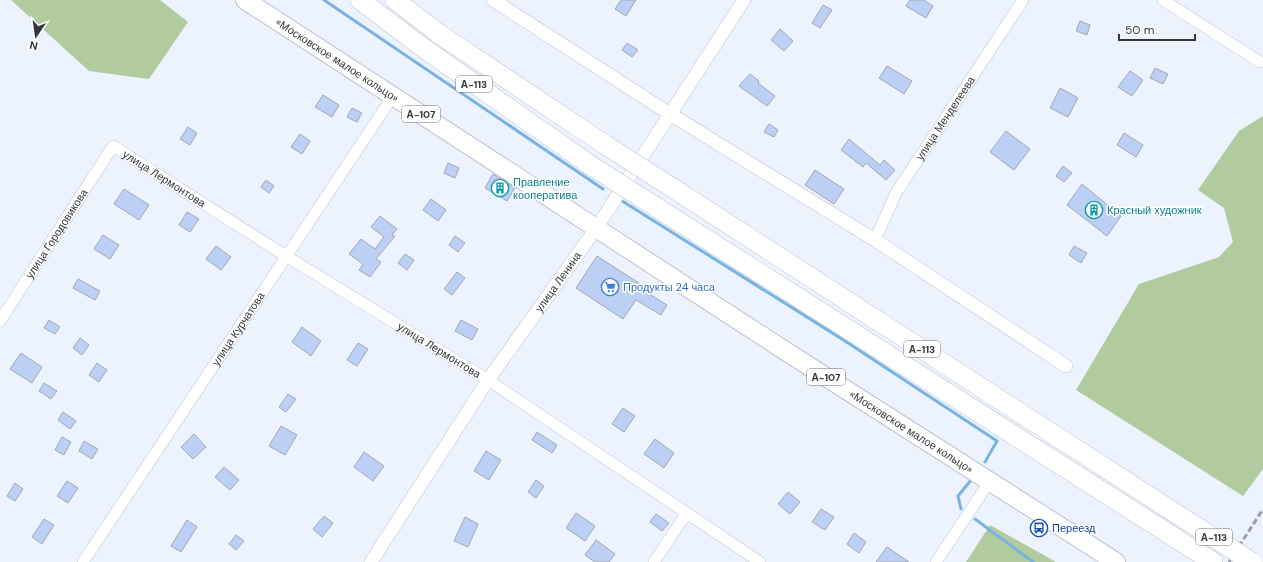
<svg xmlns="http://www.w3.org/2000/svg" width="1263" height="562" font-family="'DM Sans',sans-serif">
<rect width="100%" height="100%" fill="#ecf3fe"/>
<g fill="#b1cb9f">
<polygon points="11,0 160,0 188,22 149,79 89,71"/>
<polygon points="1263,116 1263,469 1243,496 1076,390 1139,284 1219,257 1233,242 1224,208 1198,190 1239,131"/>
<polygon points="990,525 1056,562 966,562"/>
</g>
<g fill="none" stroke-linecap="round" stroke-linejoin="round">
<g stroke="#78b3e2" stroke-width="3">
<polyline points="324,0 603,189"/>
<polyline points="619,199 845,341 997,441 985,462"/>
<polyline points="961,509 958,496 971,480"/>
<polyline points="975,519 1033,562"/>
</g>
</g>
<g fill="#bbd0f4" stroke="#a2a8b3">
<polygon points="621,0 636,0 626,16 615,9"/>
<polygon points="910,0 924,0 933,6 926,18 906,6"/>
<polygon points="823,5 832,10 820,28 812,23"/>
<polygon points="1080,21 1090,25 1087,35 1076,31"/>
<polygon points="780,29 793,41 784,51 771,40"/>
<polygon points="627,43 638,50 632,57 622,50"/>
<polygon points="887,66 912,81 904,94 879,78"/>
<polygon points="1155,68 1168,74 1163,84 1150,78"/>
<polygon points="1130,71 1143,80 1132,96 1118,87"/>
<polygon points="750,74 759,81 758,83 775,96 767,106 739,86"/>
<polygon points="1060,88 1078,98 1068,117 1050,108"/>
<polygon points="323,95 339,105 332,117 315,107"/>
<polygon points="352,108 362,113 357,122 347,117"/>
<polygon points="769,124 778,130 774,137 764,132"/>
<polygon points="188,127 197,133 190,145 180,139"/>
<polygon points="1006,131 1030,149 1014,170 990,152"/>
<polygon points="1124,133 1143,145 1136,157 1117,145"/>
<polygon points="300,134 310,141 302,154 291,147"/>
<polygon points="849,139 880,165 884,160 895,170 886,180 866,163 863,167 841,150"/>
<polygon points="448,163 459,168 455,178 444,173"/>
<polygon points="1063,166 1072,173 1064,182 1056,176"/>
<polygon points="815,170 844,189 834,204 805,185"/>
<polygon points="493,174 515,188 507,201 485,188"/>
<polygon points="266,180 274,186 269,193 261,187"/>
<polygon points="1082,184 1121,216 1107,236 1067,205"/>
<polygon points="124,189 149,205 139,220 114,204"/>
<polygon points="431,199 446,210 438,221 423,210"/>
<polygon points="187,212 199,219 190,232 179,225"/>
<polygon points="380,216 397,229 392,235 395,236 376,259 381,262 370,277 359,270 363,264 349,254 361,239 375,249 384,237 371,227"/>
<polygon points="103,235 119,245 110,259 94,249"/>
<polygon points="455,236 465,243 458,252 449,245"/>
<polygon points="216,246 231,257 221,270 206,259"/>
<polygon points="1074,246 1087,253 1081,263 1069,255"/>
<polygon points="405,254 414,260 407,270 398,263"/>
<polygon points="597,256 645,287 643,290 667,305 661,315 636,300 623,319 576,288"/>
<polygon points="457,272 465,278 452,295 444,289"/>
<polygon points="78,279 100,291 95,300 73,288"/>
<polygon points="49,320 60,327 55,334 44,328"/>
<polygon points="461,320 478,329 472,340 455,331"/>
<polygon points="302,327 321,341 311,356 292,342"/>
<polygon points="80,338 89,345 82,355 73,348"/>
<polygon points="358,343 368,349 357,366 347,360"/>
<polygon points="21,353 42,367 32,383 10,369"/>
<polygon points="97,363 107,370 99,382 89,375"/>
<polygon points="44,383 57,391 51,399 39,391"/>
<polygon points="288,394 296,399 286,412 279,407"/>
<polygon points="623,408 635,416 624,432 612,424"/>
<polygon points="63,412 76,421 70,429 58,420"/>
<polygon points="281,426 297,435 285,455 269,446"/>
<polygon points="537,432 557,445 552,453 532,440"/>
<polygon points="194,434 206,447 193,459 181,447"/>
<polygon points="62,437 71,442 64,455 55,450"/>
<polygon points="655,439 674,453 664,468 644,454"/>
<polygon points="84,441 98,449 92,459 79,451"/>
<polygon points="486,451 501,460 489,480 474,471"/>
<polygon points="364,452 384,466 373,481 354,467"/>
<polygon points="224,467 239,480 230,490 215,477"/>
<polygon points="536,480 544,486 536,498 528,492"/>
<polygon points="67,481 78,488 68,503 57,496"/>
<polygon points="15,483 23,489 15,501 7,496"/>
<polygon points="788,492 800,502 790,514 778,504"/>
<polygon points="821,509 834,517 825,530 812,522"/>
<polygon points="576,513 595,526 585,541 566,528"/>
<polygon points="656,514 669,523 662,531 650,522"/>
<polygon points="324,516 333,523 322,537 313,529"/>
<polygon points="465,517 478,524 468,547 454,541"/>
<polygon points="44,519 54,525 42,544 32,537"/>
<polygon points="187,520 197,527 181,552 171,546"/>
<polygon points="854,533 866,542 859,553 847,544"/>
<polygon points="236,535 244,541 236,550 229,544"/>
<polygon points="596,540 615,554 609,562 595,562 585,555"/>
<polygon points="887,547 909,562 876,562"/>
</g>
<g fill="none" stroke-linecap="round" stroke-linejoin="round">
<defs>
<g id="minor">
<polyline points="1163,0 1260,62"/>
<path id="s1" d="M 875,240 L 896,193 L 1023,0"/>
<path id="s2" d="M 0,321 L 113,146 L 286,256 L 488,380 L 760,562"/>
<path id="s3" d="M 83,562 L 393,96"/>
<polyline points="654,562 686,514"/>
<polyline points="936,562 990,481"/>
</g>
<g id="tertiary">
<polyline points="493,0 670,114 875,240 1066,366"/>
<path id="s4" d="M 371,562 L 488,380 L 597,227 L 744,0"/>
</g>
<g id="trunk">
<path id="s5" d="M 245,0 L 790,354 L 1116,562"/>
</g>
<g id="motorway">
<polyline points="360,0 422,47 590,165"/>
<polyline points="395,0 438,33 604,144"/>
<polyline points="668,185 1175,513"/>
<polyline points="656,207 1213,562"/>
</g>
</defs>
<use href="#minor" stroke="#bdc3ce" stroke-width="12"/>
<use href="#tertiary" stroke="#bdc3ce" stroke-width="14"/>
<use href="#trunk" stroke="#bdc3ce" stroke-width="20"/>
<use href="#motorway" stroke="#bdc3ce" stroke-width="20"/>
<use href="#minor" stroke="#fff" stroke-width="11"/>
<use href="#tertiary" stroke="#fff" stroke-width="13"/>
<use href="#trunk" stroke="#fff" stroke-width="18"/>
<use href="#motorway" stroke="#fff" stroke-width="19"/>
<polyline stroke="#999da6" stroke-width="3" stroke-dasharray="6 3" stroke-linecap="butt" points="1229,562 1263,509"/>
<defs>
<g id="motorway-bridge">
<polyline points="604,144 668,185"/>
<polyline points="590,165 656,207"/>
<polyline points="1175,513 1252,562"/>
</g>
</defs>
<use href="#motorway-bridge" stroke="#bdc3ce" stroke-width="20" stroke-linecap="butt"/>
<use href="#motorway-bridge" stroke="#fff" stroke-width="19"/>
</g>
<defs>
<symbol id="building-ring" viewBox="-11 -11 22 22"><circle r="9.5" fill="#fff" stroke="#0f9aa8" stroke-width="1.5"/><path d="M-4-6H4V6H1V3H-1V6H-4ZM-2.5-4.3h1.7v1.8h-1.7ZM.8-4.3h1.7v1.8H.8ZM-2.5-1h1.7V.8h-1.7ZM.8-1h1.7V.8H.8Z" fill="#0f9aa8"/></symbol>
<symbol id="supermarket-ring" viewBox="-11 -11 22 22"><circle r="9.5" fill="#fff" stroke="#3f7fe0" stroke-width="1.5"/><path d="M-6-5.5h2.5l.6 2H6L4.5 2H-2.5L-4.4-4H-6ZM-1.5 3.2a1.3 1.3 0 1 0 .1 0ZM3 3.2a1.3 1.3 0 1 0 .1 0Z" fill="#3f7fe0"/></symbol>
<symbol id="bus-ring" viewBox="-11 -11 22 22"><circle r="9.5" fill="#fff" stroke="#1a4fb4" stroke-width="1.5"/><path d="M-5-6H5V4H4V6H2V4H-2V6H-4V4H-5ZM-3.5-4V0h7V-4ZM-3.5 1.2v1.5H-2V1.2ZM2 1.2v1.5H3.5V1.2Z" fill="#1a4fb4"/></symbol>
</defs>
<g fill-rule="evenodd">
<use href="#building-ring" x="490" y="178" width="20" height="20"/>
<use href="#building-ring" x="1084" y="200" width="20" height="20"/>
<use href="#supermarket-ring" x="600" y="277" width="20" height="20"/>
<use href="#bus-ring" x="1029" y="518" width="20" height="20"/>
</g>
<g text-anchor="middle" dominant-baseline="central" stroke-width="3" stroke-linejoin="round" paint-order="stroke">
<g fill="#fff" stroke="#707275" stroke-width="1">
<rect x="456" y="76" width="36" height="16" rx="3"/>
<rect x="402" y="106" width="38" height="16" rx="3"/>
<rect x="904" y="341" width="36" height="16" rx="3"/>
<rect x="807" y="369" width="38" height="16" rx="3"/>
<rect x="1196" y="529" width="36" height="16" rx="3"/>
</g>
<g font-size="10" font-weight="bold" fill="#33353a">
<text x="474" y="84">А-113</text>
<text x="421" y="114">А-107</text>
<text x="922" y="349">А-113</text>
<text x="826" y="377">А-107</text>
<text x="1214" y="537">А-113</text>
</g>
<g font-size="11" fill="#33353a" stroke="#fff">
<text stroke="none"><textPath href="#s5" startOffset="110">«Московское малое кольцо»</textPath></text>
<text stroke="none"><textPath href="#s1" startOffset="141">улица Менделеева</textPath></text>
<text stroke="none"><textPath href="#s2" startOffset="269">улица Лермонтова</textPath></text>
<text stroke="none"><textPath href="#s2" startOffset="104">улица Городовикова</textPath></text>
<text stroke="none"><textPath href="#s4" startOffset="337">улица Ленина</textPath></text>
<text stroke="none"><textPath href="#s3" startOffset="280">улица Курчатова</textPath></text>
<text stroke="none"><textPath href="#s2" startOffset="593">улица Лермонтова</textPath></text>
<text stroke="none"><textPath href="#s5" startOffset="794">«Московское малое кольцо»</textPath></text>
</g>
<g font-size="11" fill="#0d838f" stroke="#fff" text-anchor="start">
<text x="513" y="182">Правление<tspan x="513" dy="13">кооператива</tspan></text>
<text x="1107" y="210">Красный художник</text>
</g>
<g font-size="11" fill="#366cbe" stroke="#fff" text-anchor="start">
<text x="623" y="287">Продукты 24 часа</text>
</g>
<g font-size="11" fill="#164399" stroke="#fff" text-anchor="start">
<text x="1052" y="528">Переезд</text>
</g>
</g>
<g transform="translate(36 36) rotate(193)" stroke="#ffffff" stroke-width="3" paint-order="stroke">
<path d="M0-3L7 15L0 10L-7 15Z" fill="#33353a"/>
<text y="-6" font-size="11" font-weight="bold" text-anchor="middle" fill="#33353a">N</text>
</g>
<path d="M1119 34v6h76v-6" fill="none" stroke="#33353a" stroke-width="2"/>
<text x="1125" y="34" font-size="12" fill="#33353a" stroke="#ffffff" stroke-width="3" paint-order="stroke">50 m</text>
</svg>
